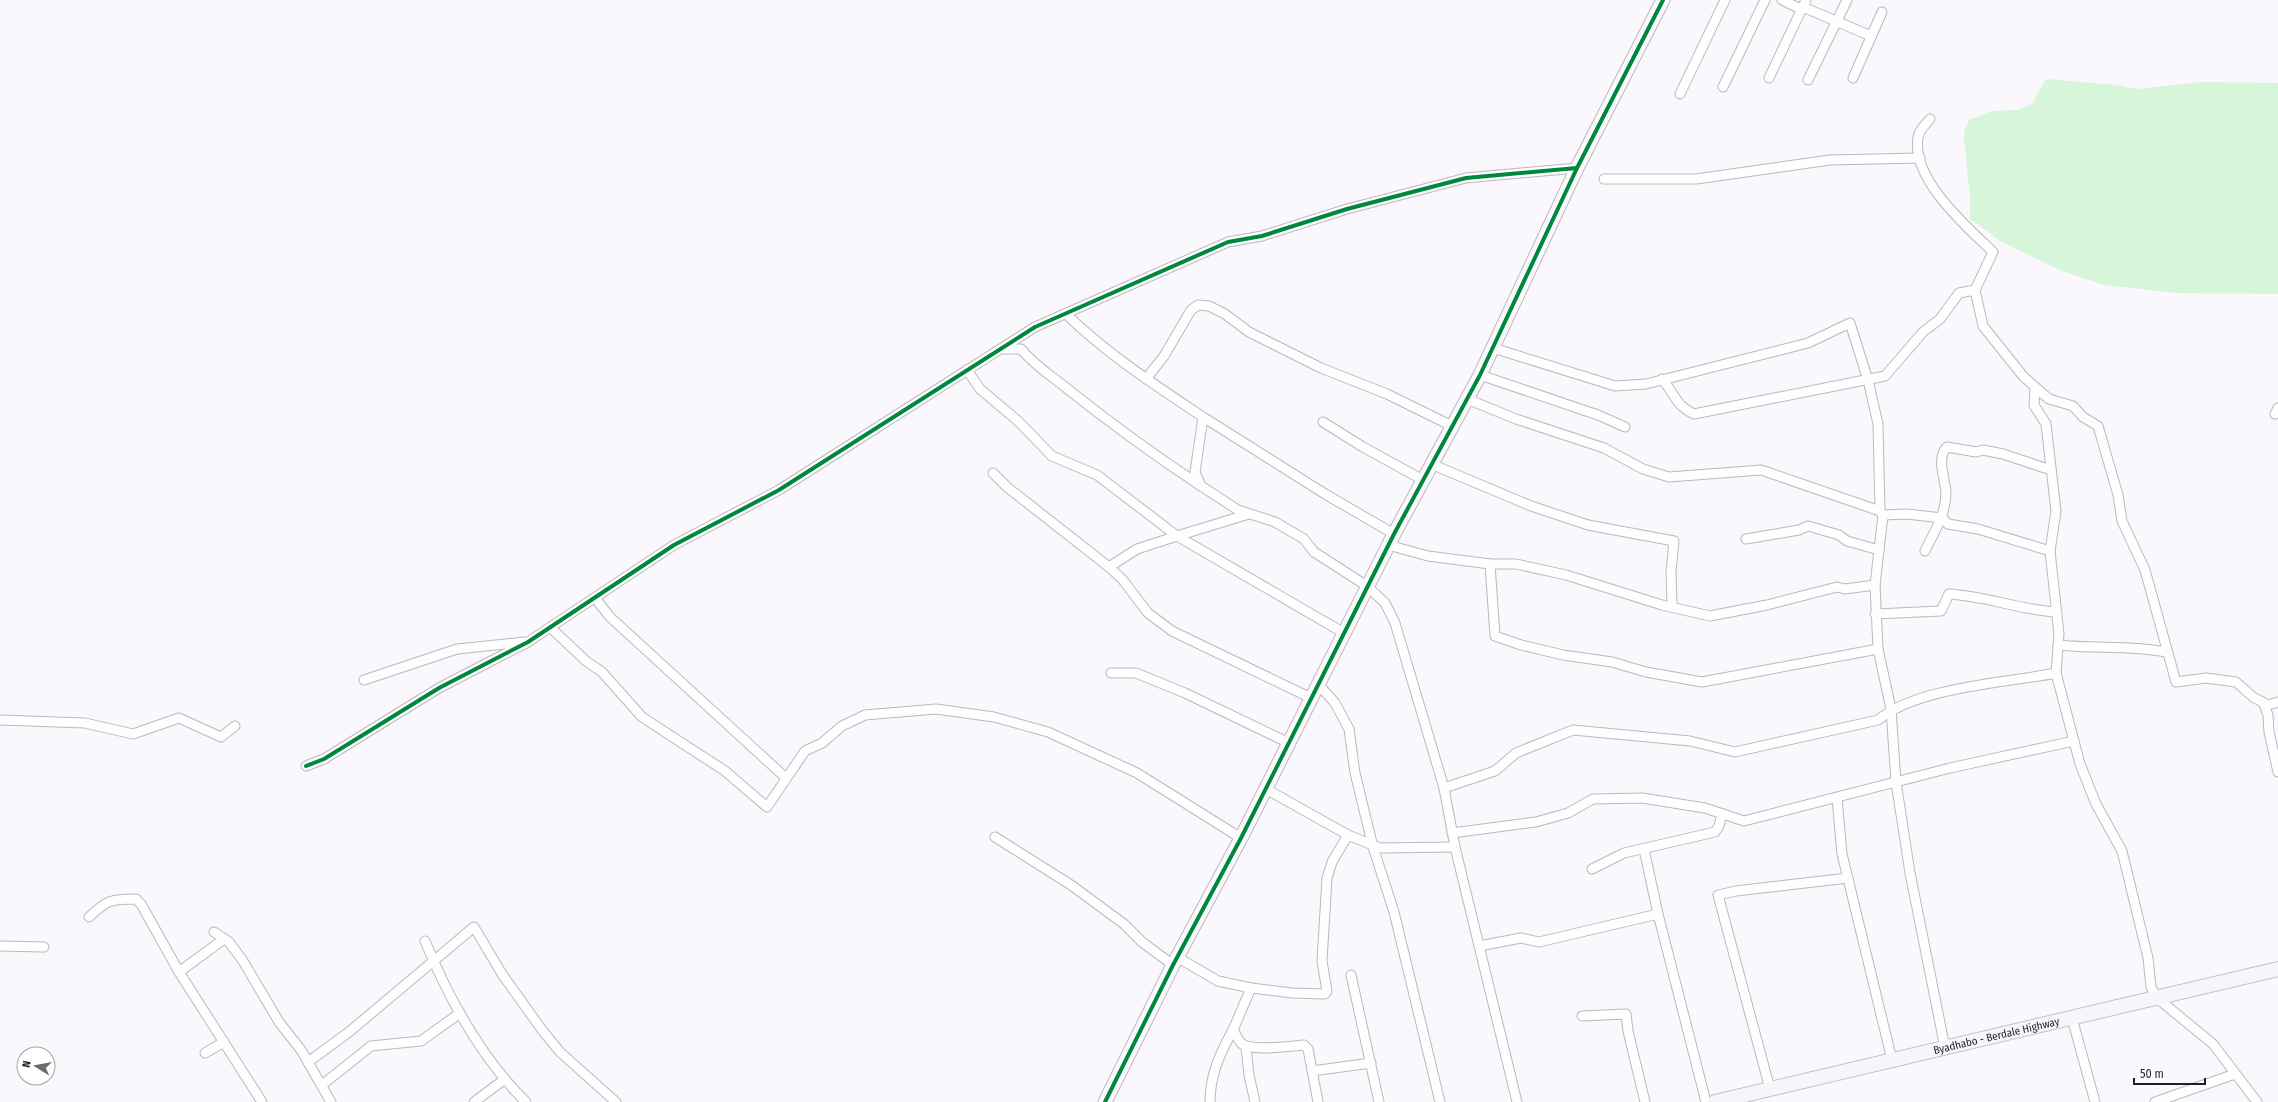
<svg xmlns="http://www.w3.org/2000/svg" width="2278" height="1102" font-family="'Fira Sans Condensed',sans-serif">
<rect width="100%" height="100%" fill="#faf8fc"/>
<polygon fill="#d7f5d9" points="2046,79 2116,85 2136,89 2203,82 2278,83 2278,294 2176,293 2104,285 2062,271 2002,242 1970,219 1970,197 1964,138 1965,129 1969,120 1992,111 2017,110 2032,104"/>
<g fill="none" stroke-linecap="round" stroke-linejoin="round">
<defs>
<g id="street">
<polyline points="1782,0 1801,9"/>
<polyline points="1803,7 1871,36"/>
<polyline points="1769,78 1806,0"/>
<polyline points="1853,78 1882,12"/>
<polyline points="1808,80 1847,0"/>
<polyline points="1723,87 1765,0"/>
<polyline points="1680,94 1725,0"/>
<path d="M 1930,119 C 1926,124 1919,130 1918,137 C 1911,179 1966,226 1993,252 L 1975,290 L 1983,326 L 2023,376 L 2035,387 L 2049,399 L 2073,406 L 2083,417 L 2098,426 L 2118,495 L 2122,521 L 2145,570 L 2176,682 L 2206,678 L 2236,682 L 2253,697 L 2268,705 L 2278,702"/>
<polyline points="1604,179 1696,179 1830,160 1920,158"/>
<path d="M 1066,314 C 1107,354 1155,385 1203,417 L 1195,472 L 1201,486 L 1238,510 L 1275,522 L 1304,539 L 1314,552 L 1367,586 L 1385,603 L 1395,623 L 1444,788 L 1455,847 L 1517,1102"/>
<polyline points="1493,348 1615,386 1646,384 1808,343 1850,323 1868,380 1878,424 1880,511 1883,515 1875,585 1878,649 1891,709 1896,782 1910,873 1945,1048"/>
<path d="M 1001,349 L 1021,349 C 1034,365 1049,374 1065,387 C 1109,422 1154,455 1201,486"/>
<polyline points="967,370 980,389 1018,421 1052,456 1097,475 1177,536 1249,514"/>
<polyline points="1480,375 1598,415 1625,427"/>
<polyline points="1146,379 1164,356 1191,310 1198,305 1209,306 1225,314 1249,332 1321,368 1387,394 1452,426"/>
<path d="M 1662,379 C 1676,395 1674,404 1694,414 L 1885,376 L 1923,332 L 1940,319 L 1959,293 L 1975,290"/>
<polyline points="2035,387 2034,405 2046,424 2056,511 2050,551 2059,634 2056,673 2080,764 2096,804 2122,851 2148,958 2151,987 2157,998 2213,1044 2257,1102"/>
<polyline points="1467,399 1516,419 1604,448 1643,469 1669,477 1761,470 1880,511"/>
<polyline points="2275,414 2278,408"/>
<polyline points="1203,417 1325,494 1394,534"/>
<polyline points="1323,422 1363,447 1423,480"/>
<polyline points="1431,464 1531,506 1588,525 1674,541 1671,572 1672,606"/>
<polyline points="993,473 1007,487 1109,567 1122,579 1148,613 1172,631 1311,698"/>
<polyline points="1883,515 1907,514 1942,518 1948,524 1978,529 2050,551"/>
<polyline points="1746,539 1799,530 1808,526 1839,535 1847,541 1879,550"/>
<polyline points="1388,545 1428,556 1490,564 1516,564 1566,575 1662,605 1710,616 1767,605 1837,587 1845,589 1875,585"/>
<path d="M 1925,551 C 1934,532 1946,515 1946,492 C 1945,479 1936,457 1947,447 L 1976,452 L 1983,450 L 2003,454 L 2051,470"/>
<polyline points="1490,564 1495,636 1521,645 1563,655 1612,662 1646,672 1702,682 1878,649"/>
<polyline points="1109,567 1137,549 1177,536 1344,633"/>
<polyline points="595,598 610,617 786,778"/>
<path d="M 1875,614 L 1941,611 L 1949,594 C 1986,596 2020,610 2057,612"/>
<polyline points="551,628 586,661 602,672 642,717 725,771 767,807 805,751 822,743 842,726 865,715 936,709 994,717 1048,732 1137,773 1241,838"/>
<path d="M 2058,645 C 2095,649 2131,645 2166,652"/>
<polyline points="1111,673 1136,673 1185,693 1289,743"/>
<polyline points="364,680 457,649 525,642"/>
<polyline points="1318,684 1335,703 1349,729 1355,773 1373,847 1394,912 1440,1102"/>
<polyline points="2263,702 2268,715 2269,732 2278,772"/>
<polyline points="0,720 85,723 133,734 179,718 221,737 235,726"/>
<polyline points="306,766 324,759 439,688 528,642 674,545 779,490 1035,327 1228,242 1262,236 1347,209 1466,178 1577,168"/>
<path d="M 1444,788 L 1495,771 L 1516,753 L 1573,730 L 1690,741 L 1735,752 L 1878,720 C 1918,687 2005,683 2056,673"/>
<polyline points="1837,798 1842,854 1892,1060"/>
<polyline points="1452,833 1536,822 1568,813 1593,799 1642,798 1705,808 1744,821 1950,768 2074,741"/>
<polyline points="1348,835 1380,848 1455,847"/>
<polyline points="995,837 1071,885 1124,924 1142,942 1173,965"/>
<polyline points="1644,849 1658,914 1706,1102"/>
<polyline points="1592,869 1624,853 1715,832 1719,826 1722,814"/>
<path d="M 89,917 C 107,900 111,899 136,899 L 141,904 L 179,972 L 262,1102"/>
<polyline points="214,932 229,942 243,961 279,1022 301,1050 331,1102"/>
<path d="M 425,941 C 449,999 481,1058 526,1102"/>
<polyline points="0,946 44,947"/>
<polyline points="1479,946 1521,938 1539,942 1658,914"/>
<path d="M 1177,957 L 1218,981 L 1251,988 L 1233,1030 C 1236,1034 1238,1040 1241,1043 C 1250,1052 1291,1046 1304,1045 L 1308,1049 L 1318,1102"/>
<polyline points="179,972 224,939"/>
<polyline points="1351,975 1379,1102"/>
<polyline points="1251,988 1292,993 1325,994 1327,991 1322,961 1327,878 1332,862 1348,835 1266,789"/>
<polyline points="1582,1016 1626,1014 1628,1031 1645,1102"/>
<polyline points="2072,1018 2095,1102"/>
<polyline points="1246,1047 1249,1075 1255,1102"/>
<polyline points="205,1053 224,1042"/>
<polyline points="308,1062 349,1032 474,927 502,974 542,1030 560,1052 616,1102"/>
<polyline points="1312,1071 1371,1063"/>
<polyline points="322,1085 371,1046 421,1041 460,1013"/>
<polyline points="1770,1089 1718,895 1736,891 1848,878"/>
<polyline points="474,1102 505,1079"/>
<path d="M 1210,1102 C 1210,1075 1220,1053 1233,1030"/>
<polyline points="2155,1102 2235,1074"/>
</g>
<polyline id="secondary" points="1105,1102 1173,965 1241,838 1394,534 1480,375 1577,168 1663,0"/>
<g id="primary">
<path id="s1" d="M 1715,1102 L 2278,969"/>
</g>
</defs>
<use href="#street" stroke="#bbb8be" stroke-width="11"/>
<use href="#secondary" stroke="#bbb8be" stroke-width="15"/>
<use href="#primary" stroke="#c5c0ca" stroke-width="16"/>
<use href="#street" stroke="#fefeff" stroke-width="9"/>
<use href="#secondary" stroke="#fbf9fc" stroke-width="13"/>
<use href="#primary" stroke="#f7f5f9" stroke-width="14"/>
<defs>
<g id="cycleway">
<polyline points="306,766 324,759 439,688 528,642 674,545 779,490 1035,327 1228,242 1262,236 1347,209 1466,178 1577,168"/>
<polyline points="1105,1102 1173,965 1241,838 1394,534 1480,375 1577,168 1663,0"/>
</g>
</defs>
<use href="#cycleway" stroke="#fff" stroke-width="6"/>
<use href="#cycleway" stroke="#00873e" stroke-width="4"/>
</g>
<g text-anchor="middle" dominant-baseline="central" stroke-width="3.5" stroke-linejoin="round" paint-order="stroke">
<g font-size="11" fill="#221e26" stroke="#fff">
<text stroke="none"><textPath href="#s1" startOffset="289">Byadhabo - Berdale Highway</textPath></text>
</g>
</g>
<g transform="translate(36 1066) rotate(281)"><circle r="19" fill="#ffffff" stroke="#a7a5a8"/>
<path d="M0-3L7 15L0 10L-7 15Z" fill="#6e6a71"/>
<text y="-6" font-size="11" font-weight="bold" text-anchor="middle" fill="#221e26">N</text>
</g>
<path d="M2134 1078v6h71v-6" fill="none" stroke="#221e26" stroke-width="2"/>
<text x="2140" y="1078" font-size="12" fill="#221e26" stroke="#ffffff" stroke-width="3" paint-order="stroke">50 m</text>
</svg>
